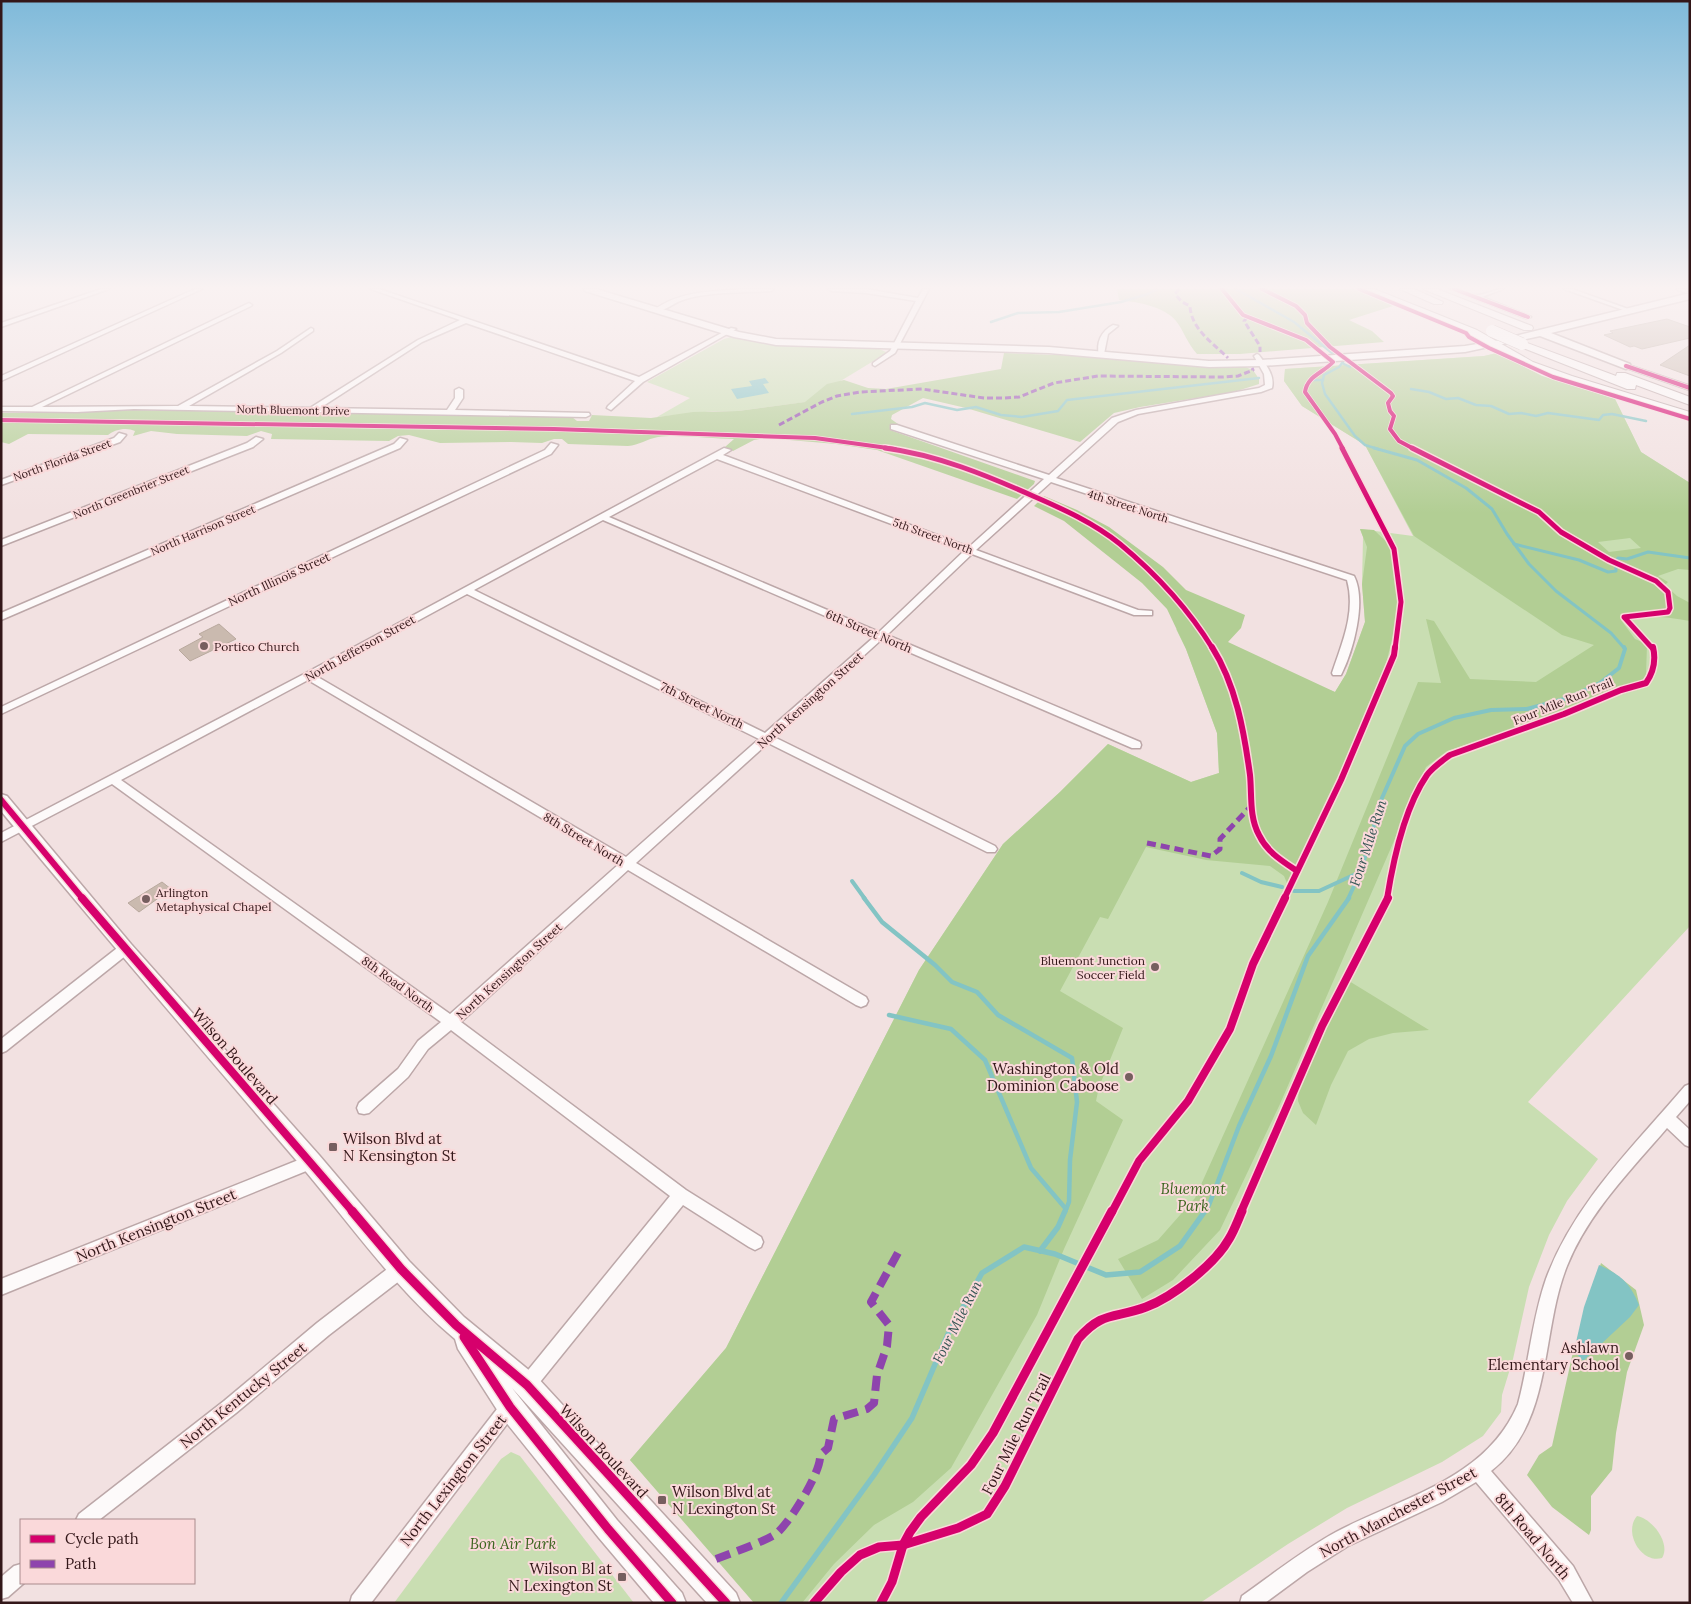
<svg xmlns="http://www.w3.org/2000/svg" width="1691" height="1604" font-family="Lora,serif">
<rect width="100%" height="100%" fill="#f2e1e1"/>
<g fill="#c9deb2">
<polygon points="731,337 775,345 877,348 886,352 885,354 806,402 738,411 714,411 657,417 690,398 647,382 724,339"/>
<polygon points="1497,353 1542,376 1615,399 1641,452 1690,483 1690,926 1528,1102 1598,1159 1567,1201 1549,1235 1529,1287 1513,1359 1502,1395 1501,1412 1483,1436 1442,1462 1347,1508 1288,1544 1200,1603 760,1603 630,1460 726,1348 919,970 1003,844 1060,792 1108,744 1191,782 1219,773 1217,733 1186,649 1176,629 1335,692 1346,674 1365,622 1362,584 1363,537 1360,529 1413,536 1365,445 1302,406 1284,381 1285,369 1484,356"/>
<polygon points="511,1452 520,1456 634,1603 394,1603 501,1459"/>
<path d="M 1637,1516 C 1653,1519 1671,1544 1662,1558 C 1641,1564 1623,1532 1637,1516 Z"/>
</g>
<g fill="#b2ce94" fill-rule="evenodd">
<path d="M 1117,289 L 1354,289 L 1393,306 L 1349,320 L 1372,331 L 1384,342 L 1240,354 L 1197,354 C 1187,343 1184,331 1176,321 C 1164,306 1137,302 1119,300 Z"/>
<path d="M 1004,353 L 1087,356 L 1204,367 L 1245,367 L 1253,370 L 1259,379 L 1259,384 L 1234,392 L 1140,407 L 1114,413 L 1080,442 L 966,408 L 923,398 L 892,415 L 891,419 L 898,424 L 890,430 L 1035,481 L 1034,484 L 1017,499 L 877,450 L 836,444 L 766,438 L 754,440 L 733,451 L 725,447 L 734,439 C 713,439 678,434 658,437 C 647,439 639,445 628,446 L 568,444 L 562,439 L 554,439 L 542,443 L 511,442 L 440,443 L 409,435 L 398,436 L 389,441 L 271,439 L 272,434 L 261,431 L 247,436 L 177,434 L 151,431 L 133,436 L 135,431 C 127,427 115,429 108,435 L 28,434 L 9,444 L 1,442 L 1,413 L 67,413 L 132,410 L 572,417 L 577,421 L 589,421 L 592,415 L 651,418 L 693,412 L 738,411 L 805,402 L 827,384 L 844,380 L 868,388 L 886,389 L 1001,369 Z"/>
<path d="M 1497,353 L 1542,376 L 1615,399 L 1641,452 L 1690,483 L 1690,570 L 1678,569 L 1658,576 L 1668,582 L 1665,585 L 1677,596 L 1690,603 L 1690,621 C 1666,617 1644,613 1621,620 L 1635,639 L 1647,644 L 1646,676 L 1638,684 L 1617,689 L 1546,718 L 1447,751 L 1426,767 L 1280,1104 L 1220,1230 L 1173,1280 L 1142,1299 L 1118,1259 L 1158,1240 L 1195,1198 L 1328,902 L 1418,682 L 1441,683 L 1426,619 L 1434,621 L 1470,679 L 1536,682 L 1594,645 L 1562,635 L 1414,536 L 1365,445 L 1302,406 L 1284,381 L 1285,369 L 1484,356 ZM 1630,538 L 1641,548 L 1609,552 L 1598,542 Z"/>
<polygon points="1044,496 1077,510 1109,527 1163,567 1186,590 1245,615 1241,628 1228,642 1335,692 1346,674 1365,622 1362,584 1367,547 1360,529 1374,530 1394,549 1401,602 1379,693 1289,888 1284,876 1270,866 1206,860 1146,847 1108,919 1100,917 1060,991 1123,1028 1099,1087 1096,1101 1123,1120 1064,1249 1037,1315 951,1468 913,1502 874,1525 834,1564 802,1603 754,1603 630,1460 726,1348 919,970 1003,844 1060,792 1108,744 1191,782 1219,773 1217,733 1186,649 1167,609 1142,583 1064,521 1034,506"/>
<polygon points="1349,981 1429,1030 1393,1033 1369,1039 1348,1051 1331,1085 1316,1125 1303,1113 1298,1101 1299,1086 1323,1031"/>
<polygon points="1601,1263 1636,1290 1644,1325 1627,1372 1616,1433 1612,1470 1591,1496 1591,1530 1589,1535 1552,1507 1527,1475 1539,1455 1552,1446 1573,1352"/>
</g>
<g fill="#83c4c4">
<polygon points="765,378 769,383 763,384 769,393 737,399 731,389 752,386 749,381"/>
<path d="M 1599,1265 C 1621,1275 1630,1283 1639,1305 L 1630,1317 L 1583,1361 L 1574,1351 L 1584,1307 Z"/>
</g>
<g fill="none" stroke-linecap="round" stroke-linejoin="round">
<g stroke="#83c4c4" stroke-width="2.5">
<polyline points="1236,289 1294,322 1343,362 1339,367 1324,375 1322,383 1325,394 1355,436 1365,445 1378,449"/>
<polyline points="991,322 1018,313 1059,312 1121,302 1148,294 1157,289"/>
<polyline points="1342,363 1350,367"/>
<polyline points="1312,380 1323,380"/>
<polyline points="1411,389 1429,392 1446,399 1458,398 1476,405 1491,406 1509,414 1521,413 1536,416 1548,413 1599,420 1603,415 1612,414 1646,421"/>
<polyline points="852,414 912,407 925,403 957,410 976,407 1001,415 1022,417 1058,411 1067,400 1259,378"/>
</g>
<g stroke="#83c4c4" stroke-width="3">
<polyline points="1374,448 1417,460 1466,488 1492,509 1507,534 1529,564 1556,591 1611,633 1625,649"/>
<polyline points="1514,544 1579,560 1608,572 1616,571 1616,565"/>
<polyline points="1616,561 1618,558 1627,559 1648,552 1690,558"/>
</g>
<g stroke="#83c4c4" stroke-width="4">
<polyline points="1242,873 1261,882 1282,887"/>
<polyline points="852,881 865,899"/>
<polyline points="1294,891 1319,891 1360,872"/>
<polyline points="1348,899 1361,871 1382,798 1405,746 1418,734 1454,718 1491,710 1527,709 1568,698 1600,683 1619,668 1625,649 1624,647"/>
</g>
<g stroke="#83c4c4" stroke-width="4.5">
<polyline points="864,898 882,922 935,965 952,982 977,992 998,1015 1072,1058 1077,1102 1070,1160 1069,1202 1065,1212"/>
<polyline points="889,1015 951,1029 985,1060 1031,1168 1066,1209"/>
<polyline points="1204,1212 1209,1205 1239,1126 1271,1056 1308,956 1349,898"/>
</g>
<g stroke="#83c4c4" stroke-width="5.5">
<polyline points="1040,1251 1058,1227 1065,1211"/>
<polyline points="781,1603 874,1475 912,1418 948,1334 982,1273 1024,1247 1055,1254 1106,1275 1140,1272 1180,1246 1205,1211"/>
</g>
</g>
<g fill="#cabaaf" stroke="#b9a99e">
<polygon points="1667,319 1690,327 1690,338 1642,349 1634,346 1630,347 1604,335 1613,333 1610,331"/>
<polygon points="1690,345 1690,376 1660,365"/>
<polygon points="219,624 236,639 190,661 179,650 203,637 199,634"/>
<polygon points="162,882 171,889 139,912 128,903"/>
</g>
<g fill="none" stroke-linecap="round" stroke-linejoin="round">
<defs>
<g id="minor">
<polygon points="101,289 109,289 1,327 1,323"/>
<polygon points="195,289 202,289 1,381 1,376"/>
<polygon points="371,289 379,289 639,377 731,328 736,329 643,382 611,410 607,408 608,406 635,381 466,323 422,342 320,408 447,410 455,398 455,390 459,388 463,390 463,398 455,410 589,413 590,415 586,417 134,409 77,412 1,411 1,407 32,407 249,303 252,305 251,306 42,407 178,406 277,351 311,328 313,329 313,331 281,353 189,406 310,408 418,340 460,320"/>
<path d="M 749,289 L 774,289 L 771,291 C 745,293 701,291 678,302 C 671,305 660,314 654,310 C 680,290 717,291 749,289 Z"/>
<polygon points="828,289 866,289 918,298 923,289 929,289 895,353 875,366 873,365 873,363 890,351 916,301 866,293 831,291"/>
<path d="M 1451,289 C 1460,288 1466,294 1475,295 C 1483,296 1494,289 1503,289 L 1482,297 L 1531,317 L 1526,318 Z"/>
<polygon points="1564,289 1572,289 1631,310 1626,311"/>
<polygon points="1677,289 1690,290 1690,294 1678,290"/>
<path d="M 1113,325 L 1118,326 L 1108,334 L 1104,354 L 1099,355 C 1096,343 1101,331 1113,325 Z"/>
<path d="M 1257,354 L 1259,355 C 1266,365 1275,375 1272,388 L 1261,392 L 1138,414 L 1118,422 L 1056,478 L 1354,576 C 1367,601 1353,652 1341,675 L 1333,675 L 1332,673 C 1342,643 1356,612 1347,580 L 1051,482 L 976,550 L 1138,610 L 1152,611 L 1152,615 L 1134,615 L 972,554 L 887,635 L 1140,742 L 1141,745 L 1140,748 L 1132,748 L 881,640 L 774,737 L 995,846 L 997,849 L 995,852 L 987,852 L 768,743 L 636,863 L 866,997 L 868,1001 L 866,1005 L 861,1007 L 856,1005 L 628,870 L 461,1022 L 686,1190 L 761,1237 L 763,1242 L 761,1247 L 755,1250 L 749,1247 L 683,1205 L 532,1392 L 526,1394 L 520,1392 L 518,1386 L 520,1380 L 670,1196 L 451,1030 L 428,1049 L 408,1077 L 369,1113 L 364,1114 L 359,1113 L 357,1108 L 359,1103 L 398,1069 L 418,1041 L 441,1022 L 112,784 L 1,842 L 1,833 L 304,674 L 724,448 L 731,450 L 723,455 L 969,547 L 1044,479 L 891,429 L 891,425 L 897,425 L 1049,475 L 1112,418 L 1136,410 L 1259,388 L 1265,385 L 1264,374 L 1254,356 ZM 717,459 L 964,551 L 879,632 L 609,517 ZM 603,520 L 874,637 L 765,733 L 474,590 ZM 467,594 L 759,739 L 626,857 L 316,676 ZM 308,680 L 619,864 L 450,1014 L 121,780 Z"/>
<polygon points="1624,365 1628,365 1690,386 1690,390 1624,367"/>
<polygon points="119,433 126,435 120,442 1,485 1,480 114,438"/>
<polygon points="256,437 263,439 253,447 1,546 1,540 247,443"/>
<polygon points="400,438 407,440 400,448 1,620 1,613 394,444"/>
<polygon points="551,443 558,445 551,454 1,714 1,707 545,450"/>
<polygon points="125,944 129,945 131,949 129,953 6,1051 1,1053 1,1039 121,945"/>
<path d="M 1690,1084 L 1690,1101 L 1676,1117 L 1690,1130 L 1690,1147 L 1685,1145 L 1667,1128 C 1631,1170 1588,1213 1567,1266 C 1540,1333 1554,1422 1491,1471 L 1573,1566 L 1593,1603 L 1573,1603 L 1559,1580 L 1476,1482 L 1442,1502 L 1348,1546 L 1307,1572 L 1265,1603 L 1240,1603 L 1242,1596 C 1273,1574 1303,1550 1336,1532 C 1402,1497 1486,1480 1518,1404 C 1529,1363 1532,1319 1546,1279 C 1574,1203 1634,1146 1685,1086 Z"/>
<polygon points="311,1155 316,1157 318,1162 316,1167 1,1295 1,1279"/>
<polygon points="401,1261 407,1263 409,1269 407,1275 329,1335 236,1413 99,1520 76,1520 79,1514 224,1401 317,1323 395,1263"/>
<polygon points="510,1397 516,1400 519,1406 516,1412 371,1603 350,1603 352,1596 504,1400"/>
<polygon points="21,1564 21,1583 24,1583 8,1597 1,1599 1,1577 14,1566"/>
</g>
<g id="secondary">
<polygon points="584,289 596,289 739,332 776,339 1049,347 1209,361 1261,360 1465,346 1495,341 1690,293 1690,299 1551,333 1630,364 1630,368 1626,369 1540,336 1465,352 1261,366 1209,367 1049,353 776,345 734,337 585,291"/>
<path d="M 1,794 L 7,796 L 131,944 L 319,1155 L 409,1261 L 464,1317 L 536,1376 L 736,1593 L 740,1603 L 707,1603 L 512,1388 L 617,1520 L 682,1593 L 686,1603 L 654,1603 L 599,1538 L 501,1416 L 458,1349 L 455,1339 C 396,1290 351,1225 302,1167 C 201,1049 100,931 1,811 Z"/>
</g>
<g id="trunk">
<polygon points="1361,289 1374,289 1477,330 1533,362 1572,376 1690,412 1690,420 1564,382 1525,366 1469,334"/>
<polygon points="1400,289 1414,289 1443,302 1442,304 1434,304"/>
<polygon points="1423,289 1437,289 1532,326 1533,328 1532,330 1524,330"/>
<polygon points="1522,341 1616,376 1617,373 1625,373 1690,397 1690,405 1636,385 1635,389 1627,389 1518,346 1516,344"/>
</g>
</defs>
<use href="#minor" stroke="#bca7a8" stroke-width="3"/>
<use href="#secondary" stroke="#bca7a8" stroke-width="3"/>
<use href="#trunk" stroke="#bca7a8" stroke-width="2"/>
<use href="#minor" fill="#fdfafa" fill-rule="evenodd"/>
<use href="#secondary" fill="#fdfafa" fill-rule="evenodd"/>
<use href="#trunk" fill="#fdfafa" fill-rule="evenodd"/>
<defs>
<polyline id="trunk-bridge" points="1492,331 1522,344"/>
</defs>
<use href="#trunk-bridge" stroke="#bca7a8" stroke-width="13" stroke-linecap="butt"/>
<use href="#trunk-bridge" stroke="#fdfafa" stroke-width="12"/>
<g stroke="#8e44ad" stroke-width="3" stroke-dasharray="6 3" stroke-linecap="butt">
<path d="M 1179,289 L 1175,294 L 1182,302 L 1190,306 C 1191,329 1213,343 1228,358"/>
<polyline points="1248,317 1244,321 1260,346 1260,352"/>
<polyline points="779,425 822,402 837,396 860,392 922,389 984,398 1005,398 1019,397 1054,383 1098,376 1223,377 1238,376 1253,370 1252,368"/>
</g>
<polyline stroke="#8e44ad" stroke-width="5" stroke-dasharray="9 5" stroke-linecap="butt" points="1147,843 1211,856 1220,849 1220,839 1251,806"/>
<path stroke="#8e44ad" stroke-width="8" stroke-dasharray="15 8" stroke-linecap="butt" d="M 716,1559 C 729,1554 769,1540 777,1533 C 790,1522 822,1471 820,1455 L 828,1448 L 834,1419 L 867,1409 L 874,1403 L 877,1375 L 887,1346 L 889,1325 L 871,1302 L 900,1249"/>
<defs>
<g id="cycleway-far4">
<path d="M 1222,289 L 1243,315 L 1306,340 L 1333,362 C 1323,373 1307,376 1305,392 L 1335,434 L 1343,449"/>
<polyline points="1262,289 1296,306 1305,315 1307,323 1330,347 1391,393 1393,396 1388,403 1390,411 1394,416 1390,429 1399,441 1414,449"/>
<polyline points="1359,289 1466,333 1469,337 1489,348 1553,377 1690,419"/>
<polyline points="1454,289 1528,317"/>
<polyline points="1626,366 1690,388"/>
<polyline points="1,420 554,429 815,438 895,449"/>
</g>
<g id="cycleway-far3">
<path d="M 885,448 C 937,455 986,475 1033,496 C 1063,509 1094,523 1120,544 C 1155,573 1189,610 1213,649"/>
<polyline points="1342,448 1394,549 1401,602 1395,649"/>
<polyline points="1412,448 1539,512 1561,532 1609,560 1656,581 1668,592 1670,608 1668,612 1624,617 1653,649"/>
</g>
<g id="cycleway-far2">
<path d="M 1212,647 C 1236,685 1244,731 1250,775 C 1252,794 1249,817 1259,835 C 1267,852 1282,861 1297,871"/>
<polyline points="1,800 83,899"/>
<polyline points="1284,899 1341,780 1394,655 1395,647"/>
<path d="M 1387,899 C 1393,861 1405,807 1427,775 C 1433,767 1442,761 1450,755 L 1564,714 L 1621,690 L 1646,683 C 1653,673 1656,660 1653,647"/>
</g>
<g id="cycleway-far1">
<polyline points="82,898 353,1212"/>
<polyline points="1112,1212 1139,1161 1188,1101 1230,1029 1253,964 1285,898"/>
<polyline points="1241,1212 1322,1026 1388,898"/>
</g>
<g id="cycleway">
<polyline points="352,1211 401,1269 456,1325 527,1385 726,1603"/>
<polyline points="464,1337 510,1407 608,1529 672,1603"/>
<path d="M 814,1603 L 841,1572 L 860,1555 L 879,1547 L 903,1545 L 958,1528 L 987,1514 L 1005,1486 L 1078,1339 C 1103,1310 1115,1319 1146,1307 C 1173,1297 1215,1264 1229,1239 C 1234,1231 1238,1220 1242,1211"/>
<polyline points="881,1603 892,1582 903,1545 910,1532 921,1517 971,1465 993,1433 1112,1211"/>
</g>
</defs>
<use href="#cycleway-far4" stroke="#fad9da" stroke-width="5.5"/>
<use href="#cycleway-far3" stroke="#fad9da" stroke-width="8"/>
<use href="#cycleway-far2" stroke="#fad9da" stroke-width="9"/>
<use href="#cycleway-far1" stroke="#fad9da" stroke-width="11"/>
<use href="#cycleway" stroke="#fad9da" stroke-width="12"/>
<use href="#cycleway-far4" stroke="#d6006c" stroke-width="4"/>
<use href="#cycleway-far3" stroke="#d6006c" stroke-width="5"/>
<use href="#cycleway-far2" stroke="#d6006c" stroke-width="6"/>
<use href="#cycleway-far1" stroke="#d6006c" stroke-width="8"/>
<use href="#cycleway" stroke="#d6006c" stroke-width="9"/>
</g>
<linearGradient id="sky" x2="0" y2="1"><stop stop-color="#7fbada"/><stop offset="0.56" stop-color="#f9f2f2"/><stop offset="1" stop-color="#f9f2f2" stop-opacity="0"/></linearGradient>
<rect width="1691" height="513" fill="url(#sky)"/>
<g fill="#765e5f" stroke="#fad9da" stroke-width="2">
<circle cx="204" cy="646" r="5"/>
<circle cx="146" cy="899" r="5"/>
<circle cx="1155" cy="967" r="5"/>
<circle cx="1129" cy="1077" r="5"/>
<rect x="328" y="1142" width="10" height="10" rx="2.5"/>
<circle cx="1629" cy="1356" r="5"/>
<rect x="657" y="1495" width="10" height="10" rx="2.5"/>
<rect x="617" y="1572" width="10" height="10" rx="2.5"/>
</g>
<g text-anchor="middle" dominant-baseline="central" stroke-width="4" stroke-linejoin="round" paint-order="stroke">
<g font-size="11" fill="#331719" stroke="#fad9da">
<text transform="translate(293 410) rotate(1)">North Bluemont Drive</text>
<text transform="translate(62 460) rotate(-20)">North Florida Street</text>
<text transform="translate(131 492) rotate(-22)">North Greenbrier Street</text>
<text transform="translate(1128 506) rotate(18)">4th Street North</text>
<text transform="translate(203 530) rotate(-23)">North Harrison Street</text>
<text transform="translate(933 536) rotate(20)">5th Street North</text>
</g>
<g font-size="12" fill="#331719" stroke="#fad9da">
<text transform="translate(279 579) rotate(-25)">North Illinois Street</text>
<text transform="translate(869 631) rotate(23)">6th Street North</text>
<text transform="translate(360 648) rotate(-29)">North Jefferson Street</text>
<text transform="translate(810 700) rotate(-42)">North Kensington Street</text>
<text transform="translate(1563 701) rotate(-22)">Four Mile Run Trail</text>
<text transform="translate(702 705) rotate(26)">7th Street North</text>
<text transform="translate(584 839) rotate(31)">8th Street North</text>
<text transform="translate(509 971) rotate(-42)">North Kensington Street</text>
<text transform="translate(398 984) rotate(36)">8th Road North</text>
</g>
<g font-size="12" fill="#331719" stroke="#fad9da" text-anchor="start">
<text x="214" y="646">Portico Church</text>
<text x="156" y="892">Arlington<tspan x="156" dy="14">Metaphysical Chapel</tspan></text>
<text x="1145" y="960" text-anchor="end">Bluemont Junction<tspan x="1145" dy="14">Soccer Field</tspan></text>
</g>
<g font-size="14" font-style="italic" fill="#355554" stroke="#fad9da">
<text transform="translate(1368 843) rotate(-72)">Four Mile Run</text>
<text transform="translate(957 1322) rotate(-63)">Four Mile Run</text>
</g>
<g font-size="15" fill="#331719" stroke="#fad9da">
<text transform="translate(235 1056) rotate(49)">Wilson Boulevard</text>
<text transform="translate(156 1225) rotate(-22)">North Kensington Street</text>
<text transform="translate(243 1395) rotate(-39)">North Kentucky Street</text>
<text transform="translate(1016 1434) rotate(-63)">Four Mile Run Trail</text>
<text transform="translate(604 1451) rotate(47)">Wilson Boulevard</text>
<text transform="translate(453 1480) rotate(-52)">North Lexington Street</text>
<text transform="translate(1398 1512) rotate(-28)">North Manchester Street</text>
<text transform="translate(1533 1536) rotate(50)">8th Road North</text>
</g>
<g font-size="15" fill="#331719" stroke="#fad9da" text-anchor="end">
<text x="1119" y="1068">Washington &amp; Old<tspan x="1119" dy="17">Dominion Caboose</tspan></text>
<text x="343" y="1138" text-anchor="start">Wilson Blvd at<tspan x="343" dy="17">N Kensington St</tspan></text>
<text x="1619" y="1347">Ashlawn<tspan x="1619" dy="17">Elementary School</tspan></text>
<text x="672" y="1491" text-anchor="start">Wilson Blvd at<tspan x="672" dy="17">N Lexington St</tspan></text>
<text x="612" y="1568">Wilson Bl at<tspan x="612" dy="17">N Lexington St</tspan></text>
</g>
<g font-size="15" font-style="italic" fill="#3b651e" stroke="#fad9da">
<text x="1193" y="1188">Bluemont<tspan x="1193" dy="17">Park</tspan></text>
<text x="513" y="1543">Bon Air Park</text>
</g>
</g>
<rect width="1691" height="1604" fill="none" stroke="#331719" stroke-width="5"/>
<rect x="20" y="1519" width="175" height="65" fill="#fad9da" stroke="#aa8b8d"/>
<rect x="30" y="1535" width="25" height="8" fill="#d6006c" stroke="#aa8b8d"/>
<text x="65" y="1544" font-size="15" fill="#331719">Cycle path</text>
<rect x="30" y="1560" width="25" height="8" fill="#8e44ad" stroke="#aa8b8d"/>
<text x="65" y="1569" font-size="15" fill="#331719">Path</text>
</svg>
